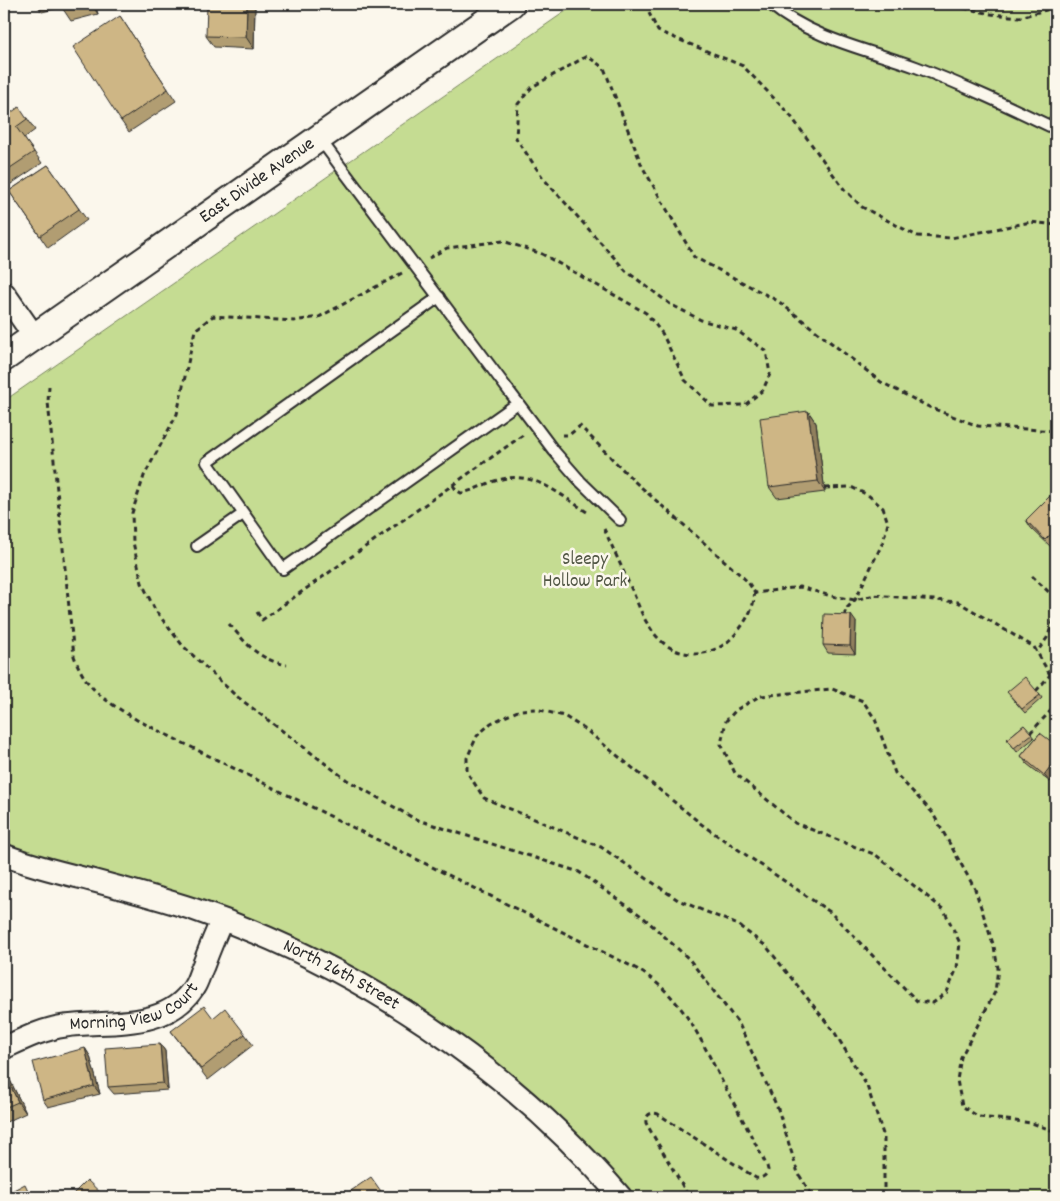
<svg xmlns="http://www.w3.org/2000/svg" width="1060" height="1201" font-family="Dekko,sans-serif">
<rect width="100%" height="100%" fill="#fbf7ec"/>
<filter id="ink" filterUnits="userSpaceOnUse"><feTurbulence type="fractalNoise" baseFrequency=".02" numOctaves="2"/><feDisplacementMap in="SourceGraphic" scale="10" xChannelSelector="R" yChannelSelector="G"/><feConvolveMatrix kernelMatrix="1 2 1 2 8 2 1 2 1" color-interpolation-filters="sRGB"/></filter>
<g filter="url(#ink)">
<polygon fill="#c5dc92" stroke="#78845e" points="576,4 1056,4 1056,1197 621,1197 553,1126 319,963 4,855 4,401"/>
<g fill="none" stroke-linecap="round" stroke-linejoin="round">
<defs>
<g id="service">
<path d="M 770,4 C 812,39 866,49 916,67 C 964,85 1010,107 1056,129"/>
<polyline points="320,139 340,166 554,451 581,482 620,520"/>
<polyline points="439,297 207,462 283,569 518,403"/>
<polyline points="197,546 243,514"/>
</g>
<g id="minor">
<polyline points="4,293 34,336"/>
<path id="s1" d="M 4,855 C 32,866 62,873 91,880 C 125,889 159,898 193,909 C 356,964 509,1067 621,1197"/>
<path id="s2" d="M 4,1048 C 23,1039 43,1029 65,1026 C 108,1020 167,1031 194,987 C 198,981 200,972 203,966 C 209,950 215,935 222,920"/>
</g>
<g id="tertiary">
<path id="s3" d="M 4,358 L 511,4"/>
</g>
</defs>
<use href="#service" stroke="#2b2b2b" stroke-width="14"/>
<use href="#minor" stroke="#2b2b2b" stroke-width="25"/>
<use href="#tertiary" stroke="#2b2b2b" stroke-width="30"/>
<g stroke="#2b2b2b" stroke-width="3" stroke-dasharray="5 4" stroke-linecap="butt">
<polyline points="649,4 647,9 658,31 743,66 790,115 844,189 862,207 917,236 951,238 1031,222 1056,225"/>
<polyline points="946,4 991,14 1020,17 1046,10 1049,4"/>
<polyline points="429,258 447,248 503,241 542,254 646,313 662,333 685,380 712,406 745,405 763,390 770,374 766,351 736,330 701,320 670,304 626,271 543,178 516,138 518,104 532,87 587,56 604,68 642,166 694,257 778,301 881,382 929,407 978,426 1056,431"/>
<polyline points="402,273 319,317 294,321 213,316 195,330 177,414 144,476 132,513 133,542 142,583 155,610 183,646 235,695 347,780 415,819 579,872 643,917 689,959 739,1024 778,1109 798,1173 813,1197"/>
<path d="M 49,386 L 48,402 L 74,656 C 87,692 107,701 137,720 L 635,968 C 682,995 699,1036 722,1081 C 737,1109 752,1137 767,1166 L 768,1170 C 766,1176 762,1179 756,1178 L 658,1114 C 650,1111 645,1116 646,1123 L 689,1197"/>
<polyline points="562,435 569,435 580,426 634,481 736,571 748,582 755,593 800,587 831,596 855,600 874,595 958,602 1034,647 1056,685"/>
<path d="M 453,485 L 456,490 L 461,493 C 475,491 487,482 502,479 C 534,471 562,496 587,512"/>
<polyline points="825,488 851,487 868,495 883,508 888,523 883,542 855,600 845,610 845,618"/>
<path d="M 604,529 C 613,548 622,568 631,588 C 637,600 641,615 649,626 C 665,652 690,661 718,648 C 732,642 749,619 753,604 C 754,600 754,596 755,593"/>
<polyline points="1032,576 1054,597 1056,602 1053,622 1047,638 1037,652"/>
<polyline points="257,612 262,620 523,435"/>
<path d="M 229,624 C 248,645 257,659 287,665"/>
<polyline points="1036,691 1050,675"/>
<polyline points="1030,733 1056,705"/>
<polyline points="884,1197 884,1137 867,1086 835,1033 766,946 738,925 678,900 601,847 484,798 467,772 467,758 477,736 491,723 520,710 536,709 564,716 586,730 705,827 830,912 917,1001 933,1003 947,992 957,968 960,943 944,910 876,855 795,823 735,773 721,744 726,721 736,710 760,696 832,689 863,701 875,719 895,773 932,812 975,889 994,947 998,968 995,992 961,1057 957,1080 962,1106 979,1117 1032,1123 1056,1132"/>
</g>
<use href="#service" stroke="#fbf7ec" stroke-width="10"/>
<use href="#minor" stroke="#fbf7ec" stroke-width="21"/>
<use href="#tertiary" stroke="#fbf7ec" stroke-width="26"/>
</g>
<g fill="#b19d72" stroke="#2b2b2b">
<polygon points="36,4 95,4 98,14 71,21 63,9 62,7 42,12"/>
<polygon points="255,4 254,49 214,47 206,36"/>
<polygon points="120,16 176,101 129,132 121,121"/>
<polygon points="4,108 8,115 27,118 35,130 24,138 42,163 8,186 4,181"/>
<polygon points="48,165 87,220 48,248 9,191"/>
<polygon points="808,411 816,423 825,492 777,498 769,487"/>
<polygon points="1056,498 1056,542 1051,547 1031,528 1026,520"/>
<polygon points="856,622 855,654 828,653 823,645"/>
<polygon points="1040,695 1042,698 1025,713 1010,696"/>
<polygon points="1024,725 1034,738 1017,752 1007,739"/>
<polygon points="1040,733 1050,782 1027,764 1021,756"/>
<polygon points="213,1018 245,1034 253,1045 208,1080 171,1031"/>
<polygon points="160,1044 165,1051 168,1090 114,1094 108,1087"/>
<polygon points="85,1048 90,1056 100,1094 48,1107 43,1100"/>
<polygon points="4,1070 8,1076 26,1113 4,1123"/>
</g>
<g fill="#907f5d" stroke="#2b2b2b">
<polygon points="91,4 95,4 98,14"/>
<polygon points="247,4 255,4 254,49 246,37"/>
<polygon points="808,411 816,423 825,492 818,481"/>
<polygon points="851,615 856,622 855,654 850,646"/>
<polygon points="1056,759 1056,774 1050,782 1044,775"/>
<polygon points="160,1044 165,1051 168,1090 163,1083"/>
<polygon points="85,1048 90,1056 100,1094 94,1086"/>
<polygon points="4,1070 8,1076 26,1113 18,1102 4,1072"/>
</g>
<g fill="#ceb685" stroke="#2b2b2b">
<polygon points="62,4 85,4 63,9"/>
<polygon points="207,4 247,4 246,37 206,36"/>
<polygon points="120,16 168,89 121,121 73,47"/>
<polygon points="19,107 27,119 16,127 34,152 4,172 4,108 8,115"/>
<polygon points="48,165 79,209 40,236 9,191"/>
<polygon points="808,411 818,481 769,487 760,418"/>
<polygon points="1052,494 1056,498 1056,529 1045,540 1026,520"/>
<polygon points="824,614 851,615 850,646 823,645"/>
<polygon points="1025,677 1040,695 1022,709 1007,692"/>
<polygon points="1024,725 1032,734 1014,748 1007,739"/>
<polygon points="1040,733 1056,745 1056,759 1044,775 1021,756"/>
<polygon points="204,1006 213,1018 225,1008 245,1034 201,1069 171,1031"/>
<polygon points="160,1044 163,1083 108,1087 105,1048"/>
<polygon points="85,1048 94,1086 43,1100 33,1062"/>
<polygon points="4,1072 18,1102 4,1108"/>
<polygon points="371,1177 385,1197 342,1197"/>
<polygon points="87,1180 105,1197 70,1197"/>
<polygon points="25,1184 31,1197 4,1197 4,1195"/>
</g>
</g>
<g text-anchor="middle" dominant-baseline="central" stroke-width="5" stroke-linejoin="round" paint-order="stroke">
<g font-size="19" fill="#2b2b2b" stroke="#fbf7ec">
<text stroke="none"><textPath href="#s3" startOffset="309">East Divide Avenue</textPath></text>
<text stroke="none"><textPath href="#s1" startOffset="359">North 26th Street</textPath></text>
<text stroke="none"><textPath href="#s2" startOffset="139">Morning View Court</textPath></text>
</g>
<g font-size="19" fill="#525745" stroke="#fbf7ec">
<text x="585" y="560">Sleepy<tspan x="585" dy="22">Hollow Park</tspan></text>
</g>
</g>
<rect width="1060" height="1201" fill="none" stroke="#fbf7ec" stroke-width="20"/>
<rect x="10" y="10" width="1040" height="1181" fill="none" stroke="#2b2b2b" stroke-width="2" filter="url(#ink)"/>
</svg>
